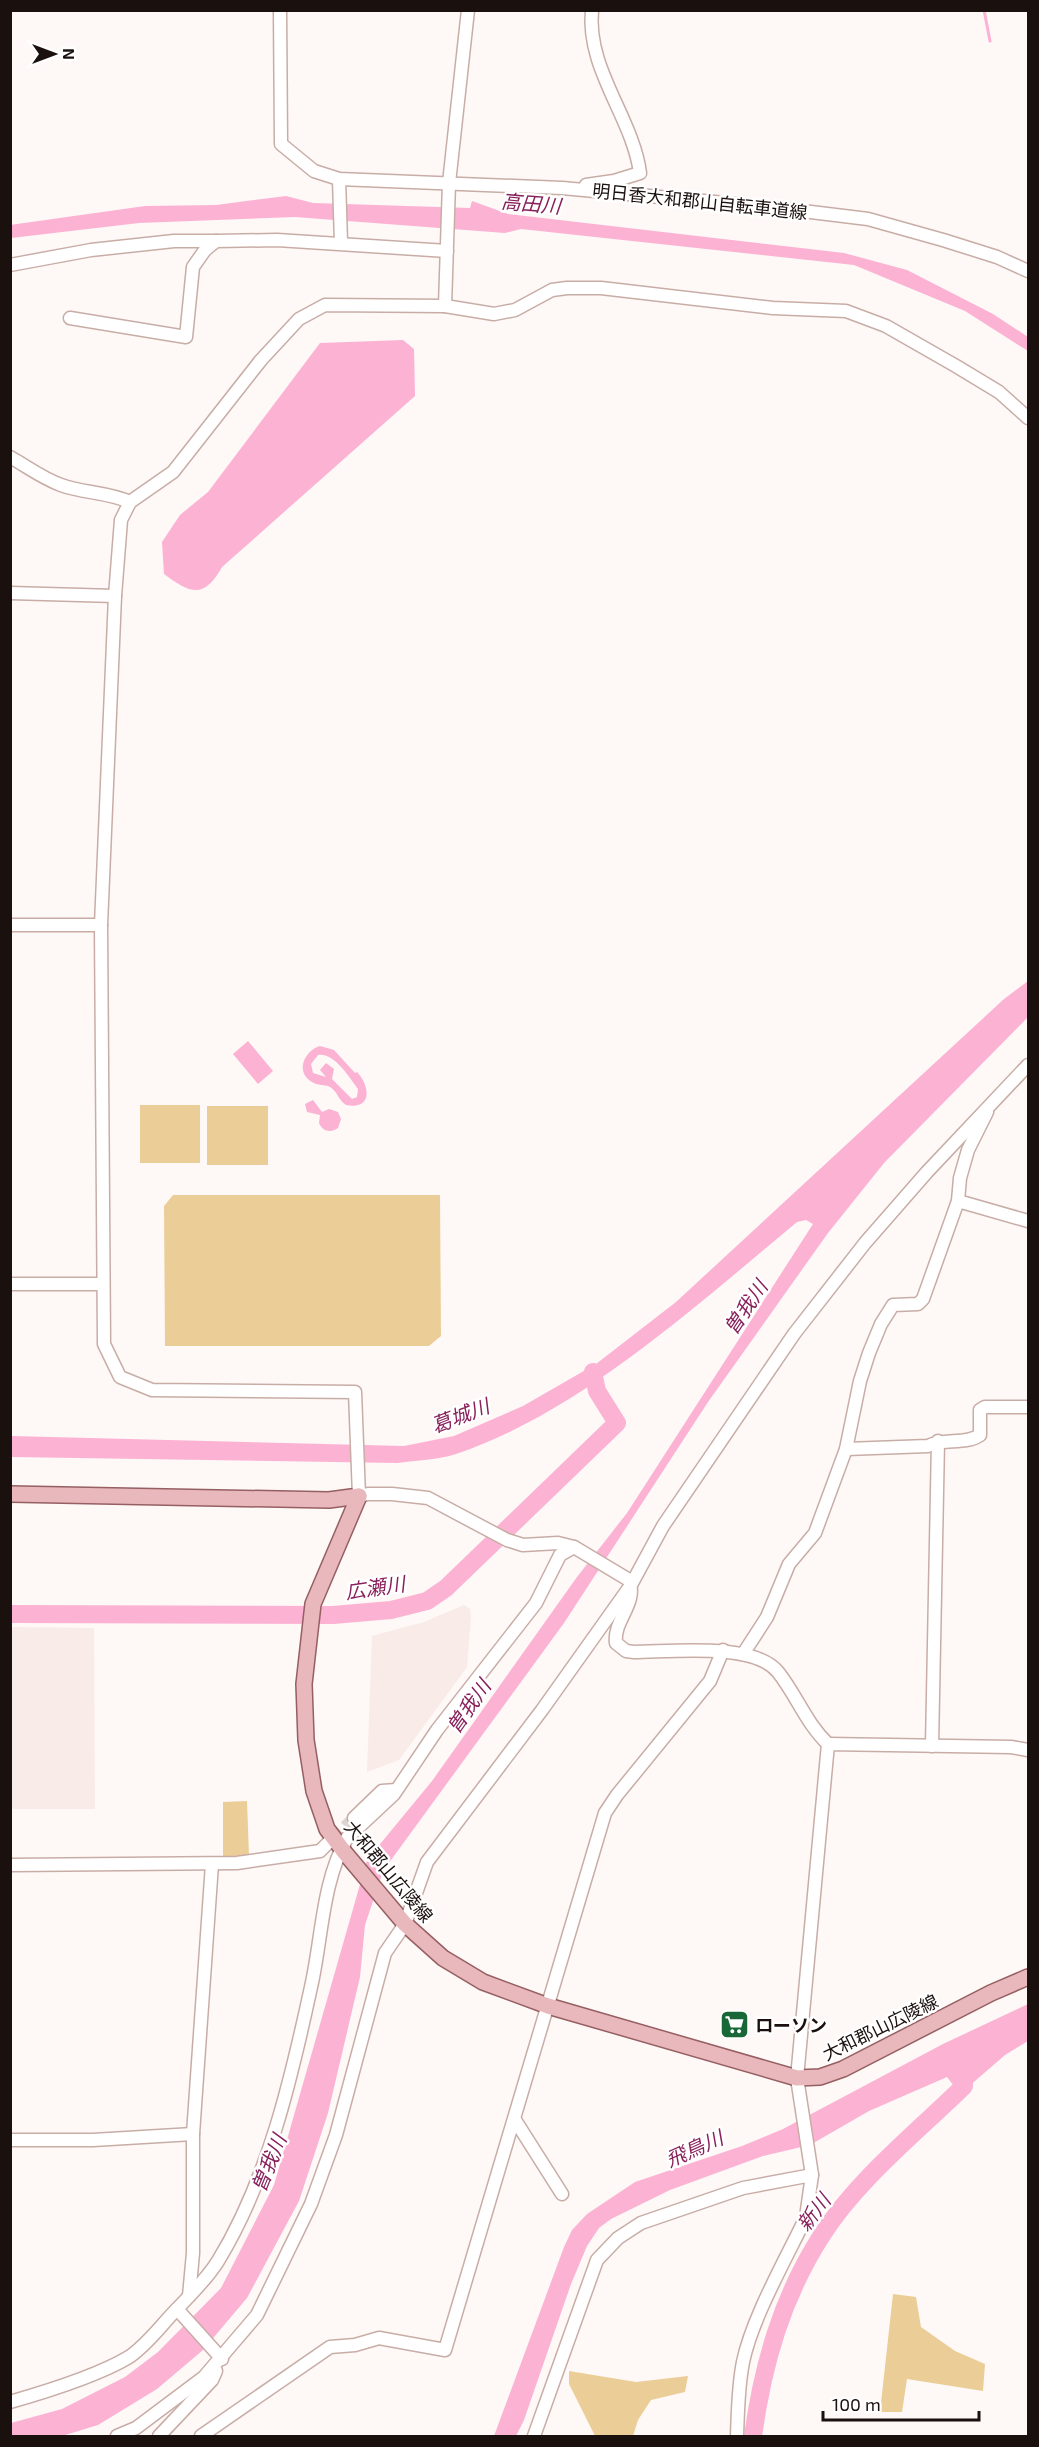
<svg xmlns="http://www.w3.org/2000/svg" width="1039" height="2447" font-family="'Exo 2','Noto Sans JP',sans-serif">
<rect width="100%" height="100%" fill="#fef8f7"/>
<g fill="#f9ebe7">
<polygon points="464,1605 470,1609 471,1617 467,1667 399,1760 367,1772 372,1636 424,1622"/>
<polygon points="11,1627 94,1628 95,1809 11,1809"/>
</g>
<g fill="#ebce97">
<rect x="140" y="1105" width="60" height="58"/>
<rect x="207" y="1106" width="61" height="59"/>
<polygon points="173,1195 440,1195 441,1336 429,1346 165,1346 164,1206"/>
<polygon points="247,1801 249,1855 223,1859 223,1802"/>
<polygon points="893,2294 916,2297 921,2327 955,2351 985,2364 983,2391 907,2379 902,2412 880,2412"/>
<polygon points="569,2371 636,2382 688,2376 685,2392 651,2400 638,2420 633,2436 595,2436 569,2384"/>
</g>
<g fill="#fcb2d3" fill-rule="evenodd">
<polygon points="286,196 313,203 470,208 472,201 508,214 844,253 907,270 993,314 1028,337 1028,351 965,311 854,265 521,229 505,233 295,217 139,223 11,238 10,225 145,206 216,205"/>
<path d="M 403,340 L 414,349 L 415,396 L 222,567 C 204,599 191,594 164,574 L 162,542 L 180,515 L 208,492 L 320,343 Z"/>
<path d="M 1028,981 L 1028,1017 L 884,1163 L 828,1233 L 708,1402 L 564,1623 L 383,1871 L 365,1925 L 360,1977 L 328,2113 L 299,2201 L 247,2298 L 203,2350 L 157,2389 L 98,2425 L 62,2436 L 11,2436 L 11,2423 L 62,2409 L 125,2377 L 158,2352 L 221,2288 L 274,2185 L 367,1860 L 432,1781 L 577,1577 L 627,1513 L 813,1224 L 806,1220 L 797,1222 C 698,1304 579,1413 456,1454 C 438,1460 416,1460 398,1463 L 11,1457 L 11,1436 L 404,1446 L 454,1436 L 523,1406 L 596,1364 L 676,1302 L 1004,999 Z"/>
<polygon points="248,1041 273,1071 258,1084 233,1054"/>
<path d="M 320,1046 L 334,1050 L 355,1073 L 357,1072 C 370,1086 373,1110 346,1105 C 338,1100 338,1092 330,1087 C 324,1084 318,1086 312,1082 C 295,1072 304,1051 320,1046 ZM 318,1055 C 334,1052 349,1077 358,1089 L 357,1097 L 352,1099 L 332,1079 L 334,1069 L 326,1063 L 320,1070 L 326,1077 L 313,1073 L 311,1064 Z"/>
<path d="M 313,1100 L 322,1112 L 329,1109 L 338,1112 L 341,1119 L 338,1128 C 331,1133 323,1132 319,1123 L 320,1115 L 307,1112 L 305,1104 Z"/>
<polygon points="1028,2004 1028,2041 1005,2055 960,2094 947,2077 869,2111 810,2145 763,2156 670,2190 611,2219 599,2228 587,2246 571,2284 524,2420 516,2436 494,2436 564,2247 572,2230 587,2214 635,2182 742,2146 783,2129 943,2044"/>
</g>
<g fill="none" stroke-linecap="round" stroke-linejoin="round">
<polyline stroke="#fcb2d3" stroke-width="3" points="984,10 990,41"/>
<g stroke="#fcb2d3" stroke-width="18">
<polyline points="10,1614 333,1615 391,1610 427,1601 446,1588 617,1423 597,1391 593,1372"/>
<path d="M 753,2436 C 763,2364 782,2297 822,2235 C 857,2180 917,2132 964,2086 L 964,2071"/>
</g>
<polyline stroke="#dcd5d4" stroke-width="12" stroke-dasharray="12 6" stroke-linecap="butt" points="332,1839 354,1818"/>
<defs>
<g id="minor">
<polyline points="280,10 281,144 314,171 339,179 562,188 770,207 868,219 943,240 997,257 1028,271"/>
<polyline points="339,179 341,243"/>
<path d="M 586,185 L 614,181 L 640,173 C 633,118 586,69 592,10"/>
<polyline points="10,265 91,250 174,241 216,241"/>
<polyline points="445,306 449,183 468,10"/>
<polyline points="70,318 186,337 193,267 205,250 216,241 277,240 447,251"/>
<path d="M 10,457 C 28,467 42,478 61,485 C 83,493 107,492 130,502"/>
<polyline points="10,593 115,596"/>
<polyline points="10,925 101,925"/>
<polyline points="958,1201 1028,1221"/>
<polyline points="10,1284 103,1284"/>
<path d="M 846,1449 L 928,1446 C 944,1438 966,1445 980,1435 L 980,1410 L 985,1407 L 1028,1407"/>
<polyline points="743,1654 767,1617 789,1564 815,1533 846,1449 860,1381 869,1353 881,1324 893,1305 918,1304 923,1299 958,1201 960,1178 968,1150 987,1112"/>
<path d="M 828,1744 C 806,1723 797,1696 778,1672 C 754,1642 670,1652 634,1652 L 626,1651 L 616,1643 C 613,1620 638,1604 629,1580 L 574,1547 L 558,1543 L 523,1545 L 507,1540 L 428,1498 L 392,1494 L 368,1494 L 359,1496 L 355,1392 L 152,1390 L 120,1377 L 104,1344 L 101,925 L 115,596 L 121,520 L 130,502 L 173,472 L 261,360 L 299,319 L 325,305 L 445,306 L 494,314 L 515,310 L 552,290 L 567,288 L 601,288 L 773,308 L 846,311 L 886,326 L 956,366 L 999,392 L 1028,418"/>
<polyline points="932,1746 938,1441"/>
<polyline points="354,1818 382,1791 396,1790"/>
<polyline points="10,1865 237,1863 320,1851 332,1839"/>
<polyline points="515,2120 562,2194"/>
<polyline points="10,2140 93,2140 193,2134"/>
<polyline points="189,2296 193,2253 193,2134 212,1864"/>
<polyline points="177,2309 222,2359"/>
<path d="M 10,2402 C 45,2392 99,2375 129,2357 C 148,2344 161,2325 177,2309 C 191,2294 207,2279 218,2261 C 268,2179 291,2080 311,1987 C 322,1939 322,1882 347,1838 L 394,1794 L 437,1730 L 536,1603 L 560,1555 L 574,1547"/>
<polyline points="117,2436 136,2428 204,2377 257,2315 311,2204 336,2135 385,1953 405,1924 427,1862 542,1710 631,1585 663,1526 794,1334 865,1243 927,1172 1028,1065"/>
<polyline points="159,2436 212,2380 216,2371"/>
<polyline points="201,2436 330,2347 355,2345 379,2338 445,2350 605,1813 617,1795 710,1681 723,1650"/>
<polyline points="534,2436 597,2260 618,2238 641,2223 743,2188 812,2175"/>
<path d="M 737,2436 C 738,2411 738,2387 743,2362 C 752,2318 786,2259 806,2217 L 812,2175 L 797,2078 L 828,1744 L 1011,1747 L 1028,1750"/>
</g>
<g id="major">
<polyline points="10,1494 329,1500 359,1496"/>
<polyline points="359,1496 313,1604 304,1684 306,1740 314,1791 327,1829 345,1853 405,1924 443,1958 483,1982 548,2006 797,2078 820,2077 843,2069 991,1993 1028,1977"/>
</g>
</defs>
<use href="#minor" stroke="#c8ada6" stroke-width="15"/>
<use href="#major" stroke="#965f62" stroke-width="18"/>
<use href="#minor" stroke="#fff" stroke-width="12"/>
<use href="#major" stroke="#e8b8bc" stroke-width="15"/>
</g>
<defs>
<symbol id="supermarket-square" viewBox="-11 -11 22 22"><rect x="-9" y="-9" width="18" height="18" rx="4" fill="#176737" stroke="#fff"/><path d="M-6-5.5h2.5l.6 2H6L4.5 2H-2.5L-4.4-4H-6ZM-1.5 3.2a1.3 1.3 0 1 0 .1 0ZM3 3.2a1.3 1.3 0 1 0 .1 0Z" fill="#fff"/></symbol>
</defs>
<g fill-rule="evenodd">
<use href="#supermarket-square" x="718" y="2008" width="33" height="33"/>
</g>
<g text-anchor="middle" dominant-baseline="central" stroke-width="5" stroke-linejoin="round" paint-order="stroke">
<g font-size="18" fill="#1a100e" stroke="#fff">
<text transform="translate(700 201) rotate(6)">明日香大和郡山自転車道線</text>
<text transform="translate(389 1871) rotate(50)">大和郡山広陵線</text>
<text transform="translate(880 2027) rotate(-26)">大和郡山広陵線</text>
</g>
<g font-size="18" font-weight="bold" fill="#1a100e" stroke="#fff" text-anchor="start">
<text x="755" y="2025">ローソン</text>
</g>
<g font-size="20" font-style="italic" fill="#88215b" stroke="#fff">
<text transform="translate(531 203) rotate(5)">高田川</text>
<text transform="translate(745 1307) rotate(-56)">曽我川</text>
<text transform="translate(460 1415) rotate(-21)">葛城川</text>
<text transform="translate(375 1587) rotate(-8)">広瀬川</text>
<text transform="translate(468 1706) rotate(-55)">曽我川</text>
<text transform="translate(694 2148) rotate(-24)">飛鳥川</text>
<text transform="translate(268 2163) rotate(-68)">曽我川</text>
<text transform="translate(813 2212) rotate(-53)">新川</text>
</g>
</g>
<rect width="1039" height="2447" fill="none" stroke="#1a100e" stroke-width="24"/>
<g transform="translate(54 54) rotate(90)" stroke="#ffffff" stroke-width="4.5" paint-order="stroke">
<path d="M0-4.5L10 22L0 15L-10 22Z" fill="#1a100e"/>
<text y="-9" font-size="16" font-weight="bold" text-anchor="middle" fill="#1a100e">N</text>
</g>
<path d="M823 2411v9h156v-9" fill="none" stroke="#1a100e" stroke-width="3"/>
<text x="832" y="2411" font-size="18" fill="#1a100e" stroke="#ffffff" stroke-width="4.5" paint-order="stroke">100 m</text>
</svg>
